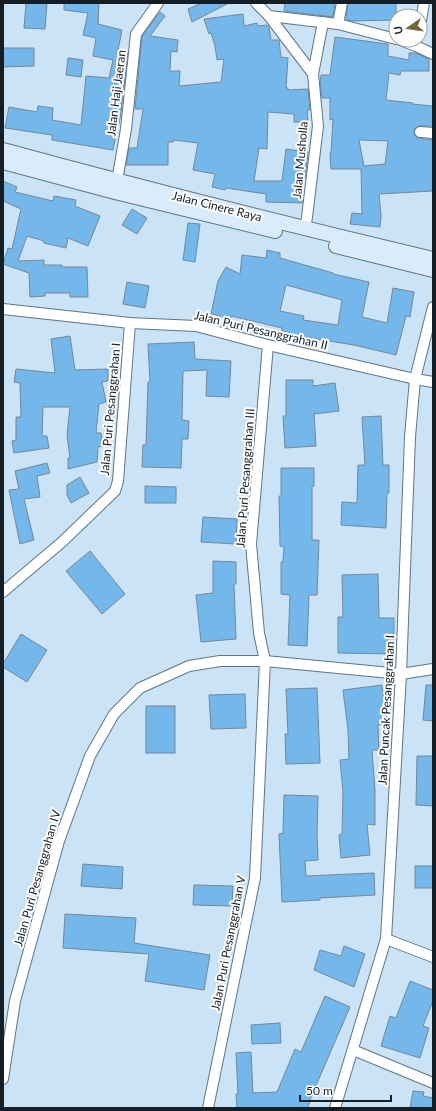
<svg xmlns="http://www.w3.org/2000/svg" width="436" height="1111" font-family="Lato,sans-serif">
<rect width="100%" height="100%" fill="#cbe3f7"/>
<g fill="#74b7eb" stroke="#72889b" fill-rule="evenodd">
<polygon points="26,3 47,3 45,29 24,28"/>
<polygon points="64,3 99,3 98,24 122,30 118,50 128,52 121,113 119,124 118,124 113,150 52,140 52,135 5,128 9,107 37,112 38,106 53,108 52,120 81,125 86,76 109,78 113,60 93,56 96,38 83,35 88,13 64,10"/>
<polygon points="202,3 229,3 192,22 188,9"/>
<polygon points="285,3 335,3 333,17 284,11"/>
<polygon points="348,3 396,3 396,20 351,21 346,19"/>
<polygon points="160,12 165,16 150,36 178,40 177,52 171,51 170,71 180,71 179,86 221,82 224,59 217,60 215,46 211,33 209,34 204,19 243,14 244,26 257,23 258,26 267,25 269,27 271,40 279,40 281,57 288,58 286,88 288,88 288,90 308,89 310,110 307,110 308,122 294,122 294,114 268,112 267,149 259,148 254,181 282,181 286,149 308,152 305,179 304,179 302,203 266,202 266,194 226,188 225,190 212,187 215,174 193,170 198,143 174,140 173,142 168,142 168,165 126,165 129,148 137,148 143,109 135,109 142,36"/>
<path d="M 335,37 L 388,44 L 388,56 L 409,60 L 409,53 L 416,53 L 429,59 L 429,71 L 401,71 L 400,75 L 389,73 L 386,100 L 413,103 L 412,104 L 433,106 L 433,126 L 418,126 L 414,129 L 414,132 L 417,138 L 433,140 L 433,191 L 379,194 L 381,216 L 380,227 L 350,224 L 352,213 L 362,214 L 361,169 L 331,169 L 330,153 L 331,153 L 333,119 L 330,120 L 330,98 L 322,98 L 320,83 L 321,75 L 330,75 ZM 359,140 L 388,141 L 385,164 L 364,166 Z"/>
<polygon points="3,48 34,48 34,66 3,67"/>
<polygon points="68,58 83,60 81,77 66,75"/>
<polygon points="3,181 17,187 15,192 53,201 54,196 76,200 75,206 100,216 88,246 68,238 66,248 44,243 44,241 27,236 18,261 44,260 44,265 62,265 62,267 87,267 88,297 70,297 70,293 45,293 45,296 30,297 29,273 3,264 8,248 12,249 21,209 3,201"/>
<polygon points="132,209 147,218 137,234 122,225"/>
<polygon points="188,223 200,224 195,262 183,260"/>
<path d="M 267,250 L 280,253 L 280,258 L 333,273 L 333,274 L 369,282 L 362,317 L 387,323 L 393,288 L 414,292 L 410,317 L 406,316 L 396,355 L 354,345 L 304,337 L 282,331 L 282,328 L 231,316 L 231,318 L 211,314 L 218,281 L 226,267 L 240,274 L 242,255 L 266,258 ZM 286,285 L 342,300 L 338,325 L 303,320 L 304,316 L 280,311 Z"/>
<polygon points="127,282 149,286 145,308 123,304"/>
<polygon points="70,336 75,370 108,369 108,381 102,382 106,402 99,404 96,433 101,433 103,446 98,447 97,462 68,469 68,458 70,458 67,435 70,407 43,407 42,436 47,436 49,448 14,453 12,441 16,440 16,417 21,417 20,383 14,382 16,369 55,373 51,339"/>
<polygon points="194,342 195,359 231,361 229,397 206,396 207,370 183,371 182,420 189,421 188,439 182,439 181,468 142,467 143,445 146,445 148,382 150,382 148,344"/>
<polygon points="286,380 313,380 313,386 335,383 339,411 314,414 316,446 285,448 283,416 286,416"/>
<polygon points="381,416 383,465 389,465 389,493 387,493 386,528 341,525 342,502 357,503 358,465 365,465 362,417"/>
<polygon points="47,463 50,473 37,476 40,497 24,499 34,540 20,544 9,490 19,489 15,471"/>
<polygon points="281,468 314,468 314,486 312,486 312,540 319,540 317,595 309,595 307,646 288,645 290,595 281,594 281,562 283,562 284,547 280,546 279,496 281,496"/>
<polygon points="80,477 89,493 71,503 67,495 67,485"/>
<polygon points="145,486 176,487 176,503 145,503"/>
<polygon points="203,517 237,519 236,544 201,542"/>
<polygon points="90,551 125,594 102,614 66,571"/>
<polygon points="213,561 236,562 236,584 234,584 236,639 201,642 196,595 213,593"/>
<polygon points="378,574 379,618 394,618 394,654 338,653 338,617 343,617 342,575"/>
<polygon points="21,634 47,650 27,682 3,667 3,664"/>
<polygon points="382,685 387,724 378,725 379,750 372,750 375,790 375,825 367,824 370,855 341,858 339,835 342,834 343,792 340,760 349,759 348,730 343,690"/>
<polygon points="426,685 433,685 433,721 423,720"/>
<polygon points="317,688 320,763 286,764 285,734 288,734 286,689"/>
<polygon points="245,694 246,728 211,729 209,695"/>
<rect x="146" y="706" width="29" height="47"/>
<polygon points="417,756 433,756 433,806 416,805"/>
<polygon points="284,795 318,796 317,834 318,860 305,861 306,876 374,873 375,895 320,898 320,900 282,902 279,834 283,833"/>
<polygon points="83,864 123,867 122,889 81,886"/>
<rect x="415" y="866" width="18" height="22"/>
<polygon points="194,885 233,886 232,906 193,905"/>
<polygon points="65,914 136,918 134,943 210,955 204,990 145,981 149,954 63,948"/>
<polygon points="344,946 365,954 354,987 314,970 320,950 341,956"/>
<polygon points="410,981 433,990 433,1001 423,1026 429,1028 420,1058 381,1046 390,1016 396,1018"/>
<polygon points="325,996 350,1007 311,1097 308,1108 237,1108 236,1094 238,1094 236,1053 251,1052 253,1093 277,1092 295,1049 301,1052"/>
<polygon points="280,1023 281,1043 252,1044 251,1025"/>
<polygon points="413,1091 424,1092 423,1096 433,1098 433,1108 410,1108"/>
</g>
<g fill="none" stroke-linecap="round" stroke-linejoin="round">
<defs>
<g id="minor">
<polyline points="256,3 269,16 313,74"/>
<polyline points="269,16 338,24 396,39"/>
<polyline points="338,24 342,3"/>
<polyline points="420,26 424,3"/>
<polyline points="400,40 416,46 433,54"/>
<polyline points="420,132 433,133"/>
<polyline points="116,187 126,129 136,34 158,3"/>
<polyline points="305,229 307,217 318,126 313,74 323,22"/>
<polyline points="3,309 130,323 196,326 268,345 415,379 433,382"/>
<polyline points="3,592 62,542 115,491 118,481 130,323"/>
<polyline points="386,939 433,957"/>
<polyline points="353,1050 433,1083"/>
<polyline points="3,1079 15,1001 59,841 90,756 114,714 140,688 189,666 220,661 265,661 401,674 433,669"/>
<polyline points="208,1108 255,878 265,661 259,633 251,544 268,345"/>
<polyline points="335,1108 386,939 401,674 410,437 415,379 433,307"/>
</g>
<g id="secondary">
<path d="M 3,150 C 146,189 289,225 433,259"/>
<polyline points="3,162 115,192 275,231"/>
<polyline points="336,246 433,270"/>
</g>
</defs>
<use href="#minor" stroke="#5f7587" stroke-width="12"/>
<use href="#secondary" stroke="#5f7587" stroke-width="16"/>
<use href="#minor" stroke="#fff" stroke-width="10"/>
<use href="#secondary" stroke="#daecfb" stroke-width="14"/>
</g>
<g text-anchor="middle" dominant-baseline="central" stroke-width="4" stroke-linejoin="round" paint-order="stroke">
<g font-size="12" fill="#151d25" stroke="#fff">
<text transform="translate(116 93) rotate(-83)">Jalan Haji Jaeran</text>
<text transform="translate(300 160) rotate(-85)">Jalan Musholla</text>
<text transform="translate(217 206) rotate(14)">Jalan Cinere Raya</text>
<text transform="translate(261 330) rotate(13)">Jalan Puri Pesanggrahan II</text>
<text transform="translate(110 409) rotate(-85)">Jalan Puri Pesanggrahan I</text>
<text transform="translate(245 478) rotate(-86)">Jalan Puri Pesanggrahan III</text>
<text transform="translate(386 710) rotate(-87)">Jalan Puncak Pesanggrahan I</text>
<text transform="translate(37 878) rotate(-74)">Jalan Puri Pesanggrahan IV</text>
<text transform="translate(228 943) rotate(-79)">Jalan Puri Pesanggrahan V</text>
</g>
</g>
<rect width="436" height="1111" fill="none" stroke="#151d25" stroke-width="8"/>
<g transform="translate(408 28) rotate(257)"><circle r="19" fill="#ffffff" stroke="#a1a5a8"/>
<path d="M0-3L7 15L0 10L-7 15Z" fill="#756634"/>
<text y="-6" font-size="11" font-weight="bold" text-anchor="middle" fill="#151d25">U</text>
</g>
<path d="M300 1095v6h91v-6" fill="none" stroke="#151d25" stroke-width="2"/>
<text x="306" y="1095" font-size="12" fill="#151d25" stroke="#ffffff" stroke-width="3" paint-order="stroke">50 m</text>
</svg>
